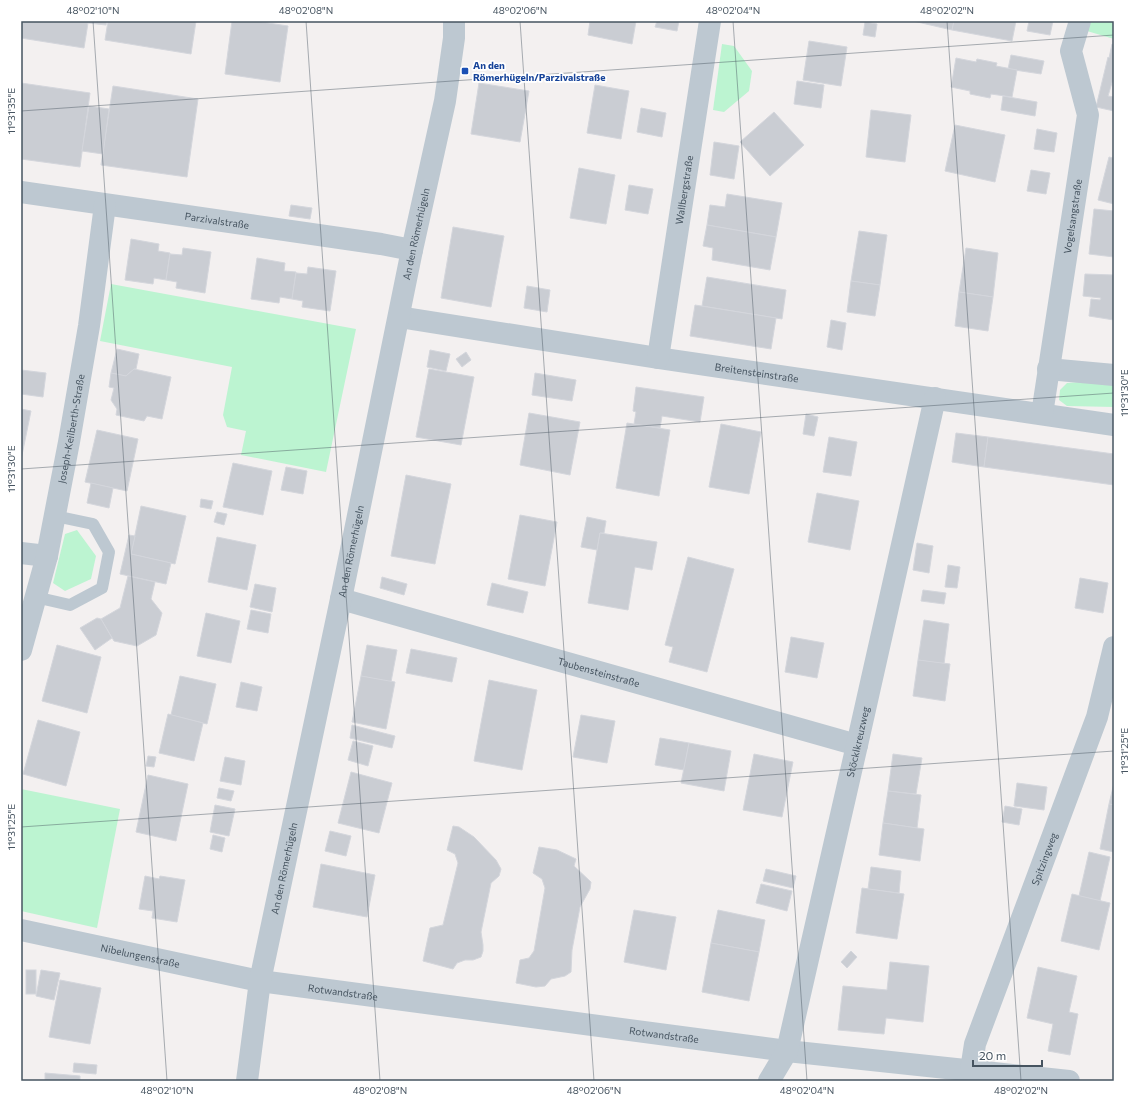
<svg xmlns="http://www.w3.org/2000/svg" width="1135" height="1102" font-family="Commissioner,sans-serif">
<rect width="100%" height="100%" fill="#f3f0f0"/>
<g fill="#bcf4d1">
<polygon points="1089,21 1114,21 1114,39 1087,31"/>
<polygon points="722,44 734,46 752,71 749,91 724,112 713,110"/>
<polygon points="111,284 356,329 326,472 241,455 246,431 227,427 223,415 232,367 100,341"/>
<polygon points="1091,381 1114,384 1114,407 1067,406 1059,400 1060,390 1067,383"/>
<polygon points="77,530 96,556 91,579 65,591 53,583 65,534"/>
<polygon points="21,789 120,809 97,928 21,911"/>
</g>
<g fill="#cacdd3" stroke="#d4d6dc">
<polygon points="21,21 107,21 106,25 88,23 84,48 21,38"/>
<polygon points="108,21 196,21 191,54 105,40"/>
<polygon points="232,21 255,21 288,26 280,82 225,74"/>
<polygon points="590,21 636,21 632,44 588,35"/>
<polygon points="657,21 679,21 677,31 655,27"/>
<polygon points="913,21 954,21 952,30"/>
<polygon points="954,21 1016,21 1012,41 952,30"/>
<polygon points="1029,21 1053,21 1050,35 1027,31"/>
<polygon points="865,22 877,24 875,37 863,35"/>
<polygon points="809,41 847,47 841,86 803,80"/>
<polygon points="1112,44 1114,45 1114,76 1108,96 1114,97 1114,111 1096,107 1108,57 1109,58"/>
<polygon points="1011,55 1044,61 1041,74 1008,69"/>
<polygon points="956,58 976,62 977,59 997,63 996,66 1017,70 1012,97 991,94 990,98 970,94 970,91 951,87"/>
<polygon points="797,81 824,85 821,108 794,104"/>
<polygon points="21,83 90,93 80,167 21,159"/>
<polygon points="479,83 529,91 520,142 471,134"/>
<polygon points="595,85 629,91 621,139 587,133"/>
<polygon points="113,86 198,99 187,177 101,165"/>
<polygon points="1003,96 1037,102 1035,116 1001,110"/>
<polygon points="89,106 109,109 103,154 82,151"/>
<polygon points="641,108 666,113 662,137 637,132"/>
<polygon points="871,110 911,115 905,162 866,157"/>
<polygon points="774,112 804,145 770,176 740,142"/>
<polygon points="955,125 1005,135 995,182 945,171"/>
<polygon points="1037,129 1057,133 1054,152 1034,149"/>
<polygon points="714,142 739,146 734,179 710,175"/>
<polygon points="1114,152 1114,204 1098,200 1109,157 1113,158"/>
<polygon points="579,168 615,175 606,224 570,218"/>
<polygon points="1031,170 1050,173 1046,194 1027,191"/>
<polygon points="629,185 653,189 648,214 625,210"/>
<polygon points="727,194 782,203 776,237 707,225 710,205 725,207"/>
<polygon points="291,205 312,208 310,219 289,216"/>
<polygon points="1094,209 1114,211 1114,257 1089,254"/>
<polygon points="707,225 776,237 770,270 712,260 713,248 703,246"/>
<polygon points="453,227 504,236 491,307 441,298"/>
<polygon points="859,231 887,235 880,285 851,281"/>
<polygon points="131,239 159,244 158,251 170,253 166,280 154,278 153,284 125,280"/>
<polygon points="183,248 211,252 205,293 176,288 177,282 166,280 170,254 182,255"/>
<polygon points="966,248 998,253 993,297 959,292"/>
<polygon points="257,258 285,263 284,271 296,272 292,299 280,297 279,303 251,299"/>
<polygon points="308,267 336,271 330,311 302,307 303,301 292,299 296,273 307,274"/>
<polygon points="1085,274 1114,275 1114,320 1089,316 1091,299 1100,300 1101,298 1083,296"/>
<polygon points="707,277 786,290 782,319 702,306"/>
<polygon points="851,281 880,285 875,316 847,312"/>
<polygon points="527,286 550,290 547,312 524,308"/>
<polygon points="959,292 993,297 988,331 955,326"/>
<polygon points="695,305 776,318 771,349 690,336"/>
<polygon points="831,320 846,323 842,350 827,347"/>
<polygon points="117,349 139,354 136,369 134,369 126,376 111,373"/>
<polygon points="430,350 450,354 446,371 427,367"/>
<polygon points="466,352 471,360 462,367 456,359"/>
<polygon points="134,369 171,377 162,419 147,416 144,421 116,415 117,409 111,400 114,388 109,387 111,373 126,376"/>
<polygon points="429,369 474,377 461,445 416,437"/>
<polygon points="21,370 46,373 43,397 21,394"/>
<polygon points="535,373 576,380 572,401 532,395"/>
<polygon points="636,387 704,397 700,422 662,416 660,428 634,424 636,412 633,411"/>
<polygon points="21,409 31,411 21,460"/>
<polygon points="529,413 580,422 570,475 520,465"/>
<polygon points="806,414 818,417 814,436 803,434"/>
<polygon points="627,423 670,430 659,496 616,488"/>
<polygon points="721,424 761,432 749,494 709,487"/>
<polygon points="97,430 138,439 127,491 85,482"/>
<polygon points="956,433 988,437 984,467 952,462"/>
<polygon points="829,437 857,442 851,476 823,472"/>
<polygon points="988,437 1114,454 1114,485 984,467"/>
<polygon points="233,463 272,471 263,515 223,507"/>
<polygon points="286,467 307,471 303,494 281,490"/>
<polygon points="406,475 451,484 435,564 391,556"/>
<polygon points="91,483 113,488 109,508 87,503"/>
<polygon points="817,493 859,501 850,550 808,542"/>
<polygon points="201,499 213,501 211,509 200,507"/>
<polygon points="141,506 186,516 175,564 131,554"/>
<polygon points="217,512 227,514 224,525 214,522"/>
<polygon points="520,515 557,522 545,586 508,579"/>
<polygon points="587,517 606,521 604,533 600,533 597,550 581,547"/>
<polygon points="600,533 657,542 652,570 635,567 628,610 588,603"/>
<polygon points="129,535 135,536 131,554 171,563 166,584 120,574"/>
<polygon points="217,537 256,545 247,590 208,582"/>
<polygon points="917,543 933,546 929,573 913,570"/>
<polygon points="688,557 734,569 707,672 669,662 673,647 665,645"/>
<polygon points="948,565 960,567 957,588 945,587"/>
<polygon points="128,576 155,582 151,599 162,613 156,635 137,646 114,641 101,619 120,608"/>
<polygon points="382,577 407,584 404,595 380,588"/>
<polygon points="1080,578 1108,583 1103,613 1075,608"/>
<polygon points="492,583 528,592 523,613 487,605"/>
<polygon points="255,584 276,588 272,612 250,607"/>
<polygon points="923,590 946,593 944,604 921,601"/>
<polygon points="251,610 271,614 268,633 247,629"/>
<polygon points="206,613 240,621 231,663 197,656"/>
<polygon points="97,618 101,619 112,638 95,650 80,628"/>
<polygon points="924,620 949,624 944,664 918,660"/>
<polygon points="791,637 824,643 817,678 785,672"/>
<polygon points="57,645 101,657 87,713 42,701"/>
<polygon points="367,645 397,650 391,682 361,676"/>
<polygon points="411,649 457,658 452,682 406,673"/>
<polygon points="918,660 950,664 945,701 913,696"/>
<polygon points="180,676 216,684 207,724 171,715"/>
<polygon points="361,676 395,682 386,729 352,722"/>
<polygon points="489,680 537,690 522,770 474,761"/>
<polygon points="241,682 262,687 257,711 236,707"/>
<polygon points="168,714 203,723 194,761 159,753"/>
<polygon points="581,715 615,721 607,763 573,757"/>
<polygon points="38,720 80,732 66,786 23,774"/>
<polygon points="352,725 395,736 392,748 350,738"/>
<polygon points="660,738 689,743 684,770 655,765"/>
<polygon points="353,741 373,746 368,766 348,760"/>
<polygon points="689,743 731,751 724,791 681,783"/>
<polygon points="754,754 793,762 782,817 743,810"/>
<polygon points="893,754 922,758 916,794 888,791"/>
<polygon points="148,756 156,757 154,767 146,766"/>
<polygon points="225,757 245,761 241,785 220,781"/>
<polygon points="351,772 392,783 379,833 338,823"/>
<polygon points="148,775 188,784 176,841 136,832"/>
<polygon points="1017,783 1047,787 1044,810 1014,806"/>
<polygon points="1114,783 1114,805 1109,804"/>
<polygon points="219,788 234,791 231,801 217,798"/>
<polygon points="888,791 921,795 917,828 883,823"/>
<polygon points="1109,804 1114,805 1114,852 1100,849"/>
<polygon points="215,805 235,809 229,836 210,832"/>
<polygon points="1005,806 1022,809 1019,825 1002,822"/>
<polygon points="883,823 924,829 920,861 879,855"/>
<polygon points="453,826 459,827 474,837 496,860 501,869 499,876 491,883 481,932 483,945 483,951 481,957 473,960 465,960 457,963 453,969 423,961 430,928 443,925 458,863 455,854 447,850"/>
<polygon points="330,831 351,836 346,856 325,851"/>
<polygon points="213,835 225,838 222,852 210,849"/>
<polygon points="539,847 557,850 576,859 574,866 591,882 590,889 580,907 572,950 571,972 565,976 551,979 545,986 536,987 516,983 520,960 529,958 534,951 545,888 542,879 533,873"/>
<polygon points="1089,852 1110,857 1100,901 1079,896"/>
<polygon points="321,864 375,875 367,917 313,907"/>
<polygon points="871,867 901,871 899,893 868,889"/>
<polygon points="766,869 796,876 793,888 763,881"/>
<polygon points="145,876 159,879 160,876 185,880 177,922 152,918 153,911 139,909"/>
<polygon points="761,884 792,891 787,911 756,903"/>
<polygon points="862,888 904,894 897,939 856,933"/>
<polygon points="1072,894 1110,903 1099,950 1061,941"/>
<polygon points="634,910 676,917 666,970 624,962"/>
<polygon points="718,910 765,920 759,952 711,943"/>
<polygon points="711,943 759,952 749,1001 702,992"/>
<polygon points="851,951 857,957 847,968 841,962"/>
<polygon points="890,962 929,966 923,1022 886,1018 884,1034 838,1030 843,986 887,990"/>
<polygon points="1038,967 1077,976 1069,1012 1078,1014 1070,1055 1048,1051 1053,1024 1027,1018"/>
<rect x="26" y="970" width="10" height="24"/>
<polygon points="41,970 60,973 54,1000 36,996"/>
<polygon points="60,980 101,988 90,1044 49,1037"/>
<polygon points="74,1063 97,1065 96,1074 73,1072"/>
<polygon points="45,1073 80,1076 80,1081 45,1081"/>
</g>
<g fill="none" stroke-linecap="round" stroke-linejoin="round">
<polyline stroke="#bdc8d1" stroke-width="12" points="35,597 70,605 102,588 109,552 93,524 55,516"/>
<g stroke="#bdc8d1" stroke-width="22">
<path id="s1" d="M 21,192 L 381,244 L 412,250"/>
<path id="s2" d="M 399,317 L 658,358 L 1114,425"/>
<path id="s3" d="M 658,358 L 710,21"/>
<polyline points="1048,369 1114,375"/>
<path id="s4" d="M 1042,414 L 1088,115 L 1071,51 L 1080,21"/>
<polyline points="21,553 47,556"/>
<path id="s5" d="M 341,599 L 857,745"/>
<path id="s6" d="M 21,650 L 47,556 L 69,442 L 89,326 L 105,205"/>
<path id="s7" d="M 21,930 L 260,981 L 787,1051 L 1069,1081"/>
<path id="s8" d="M 971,1070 L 975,1044 L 1097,717 L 1114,647"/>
<path id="s9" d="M 247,1081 L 260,981 L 341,599 L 412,250 L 445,101 L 454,38 L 454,21"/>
<path id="s10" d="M 769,1081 L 787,1051 L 857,745 L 935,398"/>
</g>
</g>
<path fill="none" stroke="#465460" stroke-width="1" stroke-opacity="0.45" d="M 93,21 L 167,1081M 306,21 L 380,1081M 520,21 L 594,1081M 733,21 L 807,1081M 947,21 L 1021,1081M 21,111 L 1114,35M 21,469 L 1114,393M 21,827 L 1114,751"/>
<rect fill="#1a4fb4" stroke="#fff" stroke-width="1.5" x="461" y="67" width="8" height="8" rx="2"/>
<g text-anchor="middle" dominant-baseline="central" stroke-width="3.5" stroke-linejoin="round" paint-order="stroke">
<g font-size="10" font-weight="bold" fill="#164399" stroke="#fff" text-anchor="start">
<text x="473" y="65">An den<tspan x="473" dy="12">Römerhügeln/Parzivalstraße</tspan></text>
</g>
<g font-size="10" fill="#465460" stroke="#fff">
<text stroke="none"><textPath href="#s3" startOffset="170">Wallbergstraße</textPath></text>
<text stroke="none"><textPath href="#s4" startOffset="200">Vogelsangstraße</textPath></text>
<text stroke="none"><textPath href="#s1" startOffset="198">Parzivalstraße</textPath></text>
<text stroke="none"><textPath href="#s9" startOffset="864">An den Römerhügeln</textPath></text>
<text stroke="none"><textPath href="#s2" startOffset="362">Breitensteinstraße</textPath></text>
<text stroke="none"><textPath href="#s6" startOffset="227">Joseph-Keilberth-Straße</textPath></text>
<text stroke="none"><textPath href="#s9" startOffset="540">An den Römerhügeln</textPath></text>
<text stroke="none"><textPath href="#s5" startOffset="268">Taubensteinstraße</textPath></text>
<text stroke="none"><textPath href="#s10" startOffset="352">Stöcklkreuzweg</textPath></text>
<text stroke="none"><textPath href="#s8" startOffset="224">Spitzingweg</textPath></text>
<text stroke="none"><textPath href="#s9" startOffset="216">An den Römerhügeln</textPath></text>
<text stroke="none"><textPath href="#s7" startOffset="122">Nibelungenstraße</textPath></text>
<text stroke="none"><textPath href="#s7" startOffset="328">Rotwandstraße</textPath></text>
<text stroke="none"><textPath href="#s7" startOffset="652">Rotwandstraße</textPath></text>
</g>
</g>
<rect width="1135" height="1102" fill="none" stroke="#ffffff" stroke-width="44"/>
<path d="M973 1060v6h69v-6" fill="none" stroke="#465460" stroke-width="2"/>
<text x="979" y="1060" font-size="12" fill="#465460" stroke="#ffffff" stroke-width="3" paint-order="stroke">20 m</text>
<rect x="22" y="22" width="1091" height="1058" fill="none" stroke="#465460" stroke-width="1.5"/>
<g font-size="10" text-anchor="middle" fill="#465460">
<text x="93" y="14">48°02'10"N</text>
<text x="306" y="14">48°02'08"N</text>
<text x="520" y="14">48°02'06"N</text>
<text x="733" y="14">48°02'04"N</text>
<text x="947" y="14">48°02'02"N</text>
<text transform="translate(11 111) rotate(-90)" y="4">11°31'35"E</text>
<text transform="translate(1124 393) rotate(-90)" y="4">11°31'30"E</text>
<text transform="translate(11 469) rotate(-90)" y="4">11°31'30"E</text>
<text transform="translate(1124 751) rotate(-90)" y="4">11°31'25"E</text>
<text transform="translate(11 827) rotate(-90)" y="4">11°31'25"E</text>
<text x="167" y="1094">48°02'10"N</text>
<text x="380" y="1094">48°02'08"N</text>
<text x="594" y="1094">48°02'06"N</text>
<text x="807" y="1094">48°02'04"N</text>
<text x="1021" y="1094">48°02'02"N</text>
</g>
</svg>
